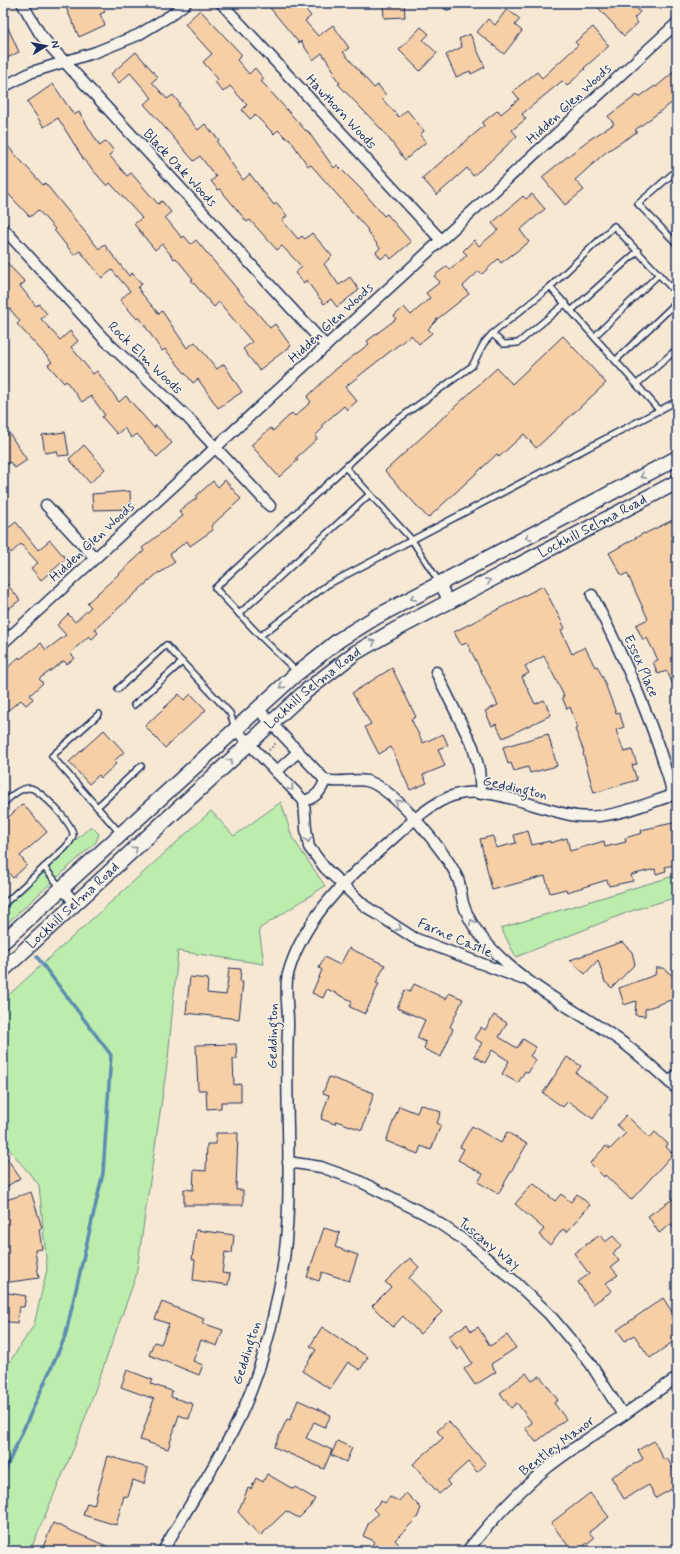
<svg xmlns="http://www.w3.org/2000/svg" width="680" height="1554" font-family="Mynerve,sans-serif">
<rect width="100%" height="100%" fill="#f7e8d4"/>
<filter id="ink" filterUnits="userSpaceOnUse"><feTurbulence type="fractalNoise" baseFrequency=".025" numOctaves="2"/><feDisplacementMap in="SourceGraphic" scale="8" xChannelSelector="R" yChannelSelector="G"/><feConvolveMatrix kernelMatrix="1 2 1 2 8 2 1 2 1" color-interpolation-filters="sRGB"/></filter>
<g filter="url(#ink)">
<g fill="#bcedac" stroke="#6c8e85">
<polygon points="281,802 292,837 325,886 259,929 264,964 178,951 168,1058 136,1276 76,1443 30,1551 3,1551 3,1372 34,1325 47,1269 39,1185 3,1142 3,1000 211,811 234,836"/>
<polygon points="91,826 99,834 96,842 3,927 3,908"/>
<polygon points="677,875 677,897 631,911 516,957 501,928"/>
</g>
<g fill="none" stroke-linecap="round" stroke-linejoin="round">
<g stroke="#5b8cb0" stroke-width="3.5">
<polyline points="3,922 4,923"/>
<polyline points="3,1475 65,1337 103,1173 111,1055 37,957"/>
</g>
</g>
<g fill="#f7cfa6" stroke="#1b2f5e">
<polygon points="64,3 101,3 105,12 100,14 105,25 79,37"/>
<polygon points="266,3 300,3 311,16 305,21 318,36 333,25 349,48 343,52 374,88 378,85 386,95 382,99 399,117 407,110 424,131 420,135 426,142 405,160 383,131 338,84 340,83 332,73 334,71 322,53 313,60 301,41 299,43"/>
<polygon points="383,3 404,3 405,17 384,18"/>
<polygon points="594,3 632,3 640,12 634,18 638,23 624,36"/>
<polygon points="507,9 520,19 515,25 522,31 504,54 477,32 488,19 495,25"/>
<polygon points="200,10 242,55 237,60 249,74 255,68 264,79 261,81 306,131 307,130 334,168 337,165 361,189 384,216 387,214 411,242 391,259 387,254 381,259 376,252 380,248 367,231 368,230 311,165 308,166 289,138 287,139 278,130 274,134 255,115 250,119 242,110 247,105 230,86 223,92 215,82 218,79 203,62 212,54 185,24"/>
<polygon points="3,17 19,52 3,60"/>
<polygon points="421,27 429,34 423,40 437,53 420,71 399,50"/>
<polygon points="593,27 609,46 584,68 585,69 567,86 562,81 522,114 526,119 512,130 517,136 486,165 473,176 467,168 437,195 422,178 484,126 482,123 498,110 501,114 519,99 513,91 537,72 542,78 578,45 575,42"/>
<polygon points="470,34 485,67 471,74 470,71 456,77 446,55 462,47 459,39"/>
<polygon points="136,52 158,77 152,82 167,99 173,95 180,104 178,105 198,130 205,124 219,140 217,142 243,180 250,174 274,205 277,203 287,216 282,220 298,239 302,236 305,239 312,233 332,256 324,264 339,285 350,277 359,290 337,307 331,299 324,304 306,280 304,283 295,273 302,267 282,246 277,250 250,220 247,222 220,189 218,190 211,181 216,177 200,156 194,161 144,104 152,98 130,73 119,83 111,74"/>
<polygon points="677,69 677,99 635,130 637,132 606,152 575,180 584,190 565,205 542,177 587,141 614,124 608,116 637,95 639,97 655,86 656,87"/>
<polygon points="53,84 74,115 79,112 100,146 106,141 114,151 109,155 127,176 131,173 158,204 162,201 171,212 165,217 182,238 184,236 191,244 196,240 270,328 275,324 291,346 259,370 243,349 252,342 219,302 214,307 191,280 193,279 176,258 174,259 162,244 155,250 134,224 142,218 110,183 107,186 84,160 58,118 44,127 27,102"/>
<polygon points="3,141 43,185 45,183 99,249 104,244 129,276 132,273 142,284 138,288 142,294 159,314 162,311 187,348 195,342 217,369 224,364 242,392 218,408 198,379 193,383 165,349 162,351 139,317 137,319 120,300 130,291 112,270 102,278 80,251 74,255 54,230 55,229 38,210 30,217 14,200 3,188"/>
<polygon points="532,194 545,209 520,230 529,242 501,263 498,259 482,274 479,271 463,286 469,294 436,320 436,321 428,329 432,333 419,344 411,335 345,387 357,401 347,410 344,406 322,425 324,427 315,436 317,439 296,458 298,460 279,477 251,445 271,428 273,431 292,413 295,416 311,402 307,397 336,369 369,344 367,341 396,319 394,316 404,307 411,315 430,298 426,293 440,282 434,276 447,266 450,270 467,255 463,251 474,240 479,246 498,230 492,223 523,196 526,199"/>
<polygon points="3,259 25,282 20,286 36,306 39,304 47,314 41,319 60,340 70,331 78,341 71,347 93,374 97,371 119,402 126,396 154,428 156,425 172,443 157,457 137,434 132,438 124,428 117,434 102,417 105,415 91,396 82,402 66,381 64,383 48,365 52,362 17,324 20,321 3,301"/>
<polygon points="563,336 606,383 536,448 524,434 499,457 497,454 428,518 385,471 497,368 512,384"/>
<polygon points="65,432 69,455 58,456 57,451 45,453 42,435"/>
<polygon points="9,433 27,460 15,468 10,462 3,467 3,438"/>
<polygon points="84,445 105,469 90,483 69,459"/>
<polygon points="225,480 241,499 211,526 213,530 190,546 187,541 170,554 175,562 160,573 159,572 95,629 98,633 92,639 89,636 70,653 75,658 67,664 64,661 39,679 43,683 30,695 33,699 26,705 21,700 3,714 3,672 19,657 20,659 41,643 46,650 66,635 57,625 68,614 75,622 91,607 87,603 144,551 142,548 183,516 179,511 197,498 196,496 213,481 218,487"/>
<polygon points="130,491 131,509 93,510 92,494"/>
<polygon points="677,518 677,694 667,671 658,674 653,662 658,660 647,638 643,640 636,625 648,619 627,573 622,576 609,553 644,533 644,534"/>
<polygon points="16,522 38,550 50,540 66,559 41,580 31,568 38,563 21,544 11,553 3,543 3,532"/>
<polygon points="3,579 20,600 3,613"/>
<polygon points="543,586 565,628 561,630 572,654 585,647 595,667 597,666 603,678 616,713 619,712 624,727 616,730 624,752 632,750 637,764 632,765 637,780 594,793 583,753 584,752 575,729 578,728 570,707 567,709 562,697 564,696 544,656 525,666 529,673 522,677 535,704 544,700 551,715 503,738 496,724 492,726 485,711 498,705 467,643 461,645 454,632"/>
<polygon points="392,668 416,717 411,719 423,743 443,734 448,745 438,749 445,766 423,775 427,783 410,790 391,747 379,754 365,727 371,724 352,693"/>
<polygon points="179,694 184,700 191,694 206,710 165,748 145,726"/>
<polygon points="104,730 124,752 114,761 116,764 101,778 99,775 89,784 69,762"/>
<polygon points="548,734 557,766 530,773 528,767 514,771 511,763 508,764 503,747"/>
<polygon points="23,804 47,832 20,856 27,865 13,878 3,866 3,822"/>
<polygon points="677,822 677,864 665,867 666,871 656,874 655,869 631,875 633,881 609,886 607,880 567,892 566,889 550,893 545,876 492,890 480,839 493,836 496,848 516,843 514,835 528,831 532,845 550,841 550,843 567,838 570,851 604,841 605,847 626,842 625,838 642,833 641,830"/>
<polygon points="622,942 632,952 635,964 612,988 605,982 598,960 585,974 570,960"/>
<polygon points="349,948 385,965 376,983 379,984 365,1014 350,1007 352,1001 327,989 323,998 312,993 322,970 319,968 324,957 340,965"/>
<polygon points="229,968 241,969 240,982 243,982 239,1019 186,1013 190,977 208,979 207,993 226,995"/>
<polygon points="656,968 663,968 677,979 677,998 645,1009 645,1016 635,1015 636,1001 624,1005 619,988 655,975"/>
<polygon points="414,984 446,999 449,993 463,999 450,1027 453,1029 441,1057 424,1049 426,1042 417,1038 425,1020 397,1008 405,990 410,992"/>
<polygon points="494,1015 507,1023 499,1037 517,1048 523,1039 536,1047 530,1056 536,1060 528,1073 525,1071 518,1083 502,1074 509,1061 492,1050 485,1063 474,1056 482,1043 474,1038 481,1027 485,1030"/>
<polygon points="236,1044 237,1059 233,1059 234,1085 241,1084 241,1102 221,1102 221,1108 207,1109 206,1090 198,1090 196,1045"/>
<polygon points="567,1057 581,1066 576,1073 608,1096 593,1119 568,1101 563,1107 543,1093"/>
<polygon points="329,1077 374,1093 362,1130 336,1121 335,1124 321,1119 329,1095 323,1093"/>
<polygon points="420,1104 441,1112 437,1123 441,1125 431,1150 421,1146 418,1154 386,1141 399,1106 417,1113"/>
<polygon points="626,1115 650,1138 655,1132 668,1144 666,1147 673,1154 631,1200 605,1175 604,1177 590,1163 606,1146 610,1149 626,1133 617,1125"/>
<polygon points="472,1126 501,1143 507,1132 527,1144 498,1194 478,1182 483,1174 458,1160 464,1149 460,1147"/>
<polygon points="216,1133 238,1133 236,1190 243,1190 243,1205 184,1205 184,1189 193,1190 194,1170 206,1171 207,1144 216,1144"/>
<polygon points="3,1152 20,1178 3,1189"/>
<polygon points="533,1183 555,1201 561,1194 571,1202 577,1194 590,1205 567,1232 563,1229 550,1245 539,1235 544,1229 515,1204"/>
<polygon points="31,1192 42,1228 39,1229 42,1249 35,1250 39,1278 3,1283 3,1272 5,1271 3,1201"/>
<polygon points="677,1196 677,1234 671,1224 659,1233 648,1216"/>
<polygon points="324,1228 340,1233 335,1247 358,1255 349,1281 322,1272 319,1281 307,1277"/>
<polygon points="196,1230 234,1235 232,1253 225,1252 222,1273 230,1274 228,1285 193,1280 195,1260 192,1259"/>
<polygon points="600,1235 605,1242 613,1236 622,1246 613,1253 619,1261 611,1267 618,1275 606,1283 612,1291 593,1304 578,1282 589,1274 574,1253"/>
<polygon points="410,1258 419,1267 409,1278 442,1312 420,1334 403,1316 393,1327 372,1306 391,1287 385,1282"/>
<polygon points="3,1292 26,1296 24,1307 19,1307 17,1323 3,1321"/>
<polygon points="663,1298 674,1315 671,1317 677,1326 677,1339 650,1358 634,1335 625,1341 617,1330"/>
<polygon points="162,1302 204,1319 202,1323 223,1330 217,1346 201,1340 193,1361 203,1365 199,1375 149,1355 154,1342 161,1344 169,1324 155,1319"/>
<polygon points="467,1324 471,1331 478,1327 490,1346 507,1335 516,1348 491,1364 496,1372 475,1385 464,1369 472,1363 461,1346 457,1349 449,1336"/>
<polygon points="322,1327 368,1357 360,1370 348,1362 330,1389 302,1371 316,1350 310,1346"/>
<polygon points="127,1370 153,1380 151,1384 172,1391 171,1397 193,1404 189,1419 179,1415 168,1449 140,1440 154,1399 121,1387"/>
<polygon points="526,1373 532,1381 540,1376 558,1400 554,1403 566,1419 536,1442 525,1428 532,1423 517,1403 511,1408 500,1393"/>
<polygon points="298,1400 331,1415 325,1427 314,1422 306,1438 332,1450 324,1469 274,1447 287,1419 290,1420"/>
<polygon points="448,1421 486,1464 477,1472 468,1462 447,1481 450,1485 439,1494 413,1464 443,1438 437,1431"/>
<polygon points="337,1441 352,1448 346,1462 331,1455"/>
<polygon points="654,1441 664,1460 667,1458 677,1476 677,1486 656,1498 649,1485 624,1499 611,1477 643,1459 638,1450"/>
<polygon points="108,1456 148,1468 144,1484 133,1480 128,1497 124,1496 116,1525 83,1515 87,1503 94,1505"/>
<polygon points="267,1474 293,1489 295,1487 315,1499 310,1507 299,1518 286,1511 260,1536 238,1512 248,1488 251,1489 256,1478 263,1482"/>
<polygon points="406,1493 421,1508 417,1518 395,1540 405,1551 370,1551 374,1541 363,1536 369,1522 378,1514 373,1509 381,1501 385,1503 390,1497 399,1501"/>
<polygon points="590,1493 609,1517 589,1532 594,1538 577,1551 572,1551 551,1523"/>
<polygon points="53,1523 118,1551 53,1551 43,1547"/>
</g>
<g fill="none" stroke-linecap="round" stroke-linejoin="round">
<defs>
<g id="lane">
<polyline points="677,170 638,204 677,244"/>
<polyline points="550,287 660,411"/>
<polyline points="572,310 638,251"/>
<polyline points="492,334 504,344 518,343 566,303"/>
<polyline points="595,336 659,274"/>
<polyline points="616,360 677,302"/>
<polyline points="637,384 677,349"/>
<polyline points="439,582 412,540 677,401"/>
<polyline points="239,614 370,494"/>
<polyline points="260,636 215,588 393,423 472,366 484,343 492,334 550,287 614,226 677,294"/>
<polyline points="297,672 260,636 327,585 412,540 346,468"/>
<polyline points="118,689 166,645 230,713 235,728"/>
<polyline points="134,705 182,662"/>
<polyline points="99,714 52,756 120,833"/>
<path d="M 3,804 C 10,797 19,788 30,788 C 40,789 74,825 73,835 C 72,841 68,844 65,848 L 3,905"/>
<polyline points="97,807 141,766"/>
<polyline points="44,867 61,888"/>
</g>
<g id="street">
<polyline points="22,3 40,34 49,45 326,346"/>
<polyline points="221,3 441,240"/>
<polyline points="448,4 448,3"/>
<polyline points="3,87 32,72 96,52 138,35 171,15 186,3"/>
<polyline points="3,228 104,339 188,418 270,506"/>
<polyline points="46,505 95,558"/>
<polyline points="440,584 449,602"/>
<path d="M 592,595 C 625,660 655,725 673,795"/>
<polyline points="3,643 677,23"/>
<polyline points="436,672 473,747 479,769 481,794"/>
<path d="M 258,709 L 325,780 C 339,784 353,778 367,781 C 393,787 448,854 458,879 C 461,887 461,895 463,903 C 469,923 481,938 496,953 C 532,990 580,1012 622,1042 C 641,1056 659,1073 677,1089"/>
<polyline points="235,729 304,801 306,829 309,847 325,868 365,906 414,938 522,979"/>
<polyline points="276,772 298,752"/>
<path d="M 304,801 C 316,797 321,792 325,780"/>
<polyline points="62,888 76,904"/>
<polyline points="669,1082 677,1075"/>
<polyline points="288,1162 321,1167 357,1180 427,1215 468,1243 512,1279 549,1314 590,1363 623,1415"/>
<path d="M 163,1551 C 186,1510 212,1471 234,1429 C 257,1384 271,1333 280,1284 C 296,1202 284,1112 288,1029 C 289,1012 284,989 288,974 C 302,923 341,883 380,850 C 401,832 428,803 455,795 C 489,784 541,811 577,816 C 612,820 644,804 677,794"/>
<path d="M 467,1551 C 491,1521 517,1492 547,1468 C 571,1449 597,1433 622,1416 C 641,1403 658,1390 677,1378"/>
</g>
<g id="secondary">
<polyline points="3,942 295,675 339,640 376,617 677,458"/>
<path id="s1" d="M 3,970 L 305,692 L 355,653 L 393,631 L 677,482"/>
</g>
</defs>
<use href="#lane" stroke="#1b2f5e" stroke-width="8"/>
<use href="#street" stroke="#1b2f5e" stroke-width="13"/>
<use href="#secondary" stroke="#1b2f5e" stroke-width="17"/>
<polyline stroke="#1b2f5e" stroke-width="2" stroke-dasharray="1 3" stroke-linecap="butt" points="269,750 276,743"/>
<use href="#lane" stroke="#f7f3e8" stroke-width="5"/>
<use href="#street" stroke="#f7f3e8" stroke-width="10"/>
<use href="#secondary" stroke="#f7f3e8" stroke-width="14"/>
</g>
<defs><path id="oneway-chevron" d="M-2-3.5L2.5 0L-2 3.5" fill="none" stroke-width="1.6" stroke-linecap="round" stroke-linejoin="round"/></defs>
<g stroke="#8991a3">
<use href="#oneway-chevron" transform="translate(643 476) rotate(152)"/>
<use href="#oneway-chevron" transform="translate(528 537) rotate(152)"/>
<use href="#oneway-chevron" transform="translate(488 581) rotate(-28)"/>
<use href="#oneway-chevron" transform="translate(413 598) rotate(152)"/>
<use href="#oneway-chevron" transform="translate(373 642) rotate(-30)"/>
<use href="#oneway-chevron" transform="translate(282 686) rotate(137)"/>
<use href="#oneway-chevron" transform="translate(230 761) rotate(-43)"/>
<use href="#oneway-chevron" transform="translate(291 788) rotate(46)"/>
<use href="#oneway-chevron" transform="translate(398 802) rotate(-133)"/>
<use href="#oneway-chevron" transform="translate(308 840) rotate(79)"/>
<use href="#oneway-chevron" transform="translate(135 849) rotate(-43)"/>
<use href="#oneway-chevron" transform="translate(472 922) rotate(-116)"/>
<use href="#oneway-chevron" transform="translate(399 928) rotate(33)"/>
</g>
</g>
<g text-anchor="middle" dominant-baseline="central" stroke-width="3" stroke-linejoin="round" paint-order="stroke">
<g font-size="14" fill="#1b2f5e" stroke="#f7f3e8">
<text transform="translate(569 104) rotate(-43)">Hidden Glen Woods</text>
<text transform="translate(341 112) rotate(47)">Hawthorn Woods</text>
<text transform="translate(180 168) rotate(47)">Black Oak Woods</text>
<text transform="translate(331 323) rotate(-43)">Hidden Glen Woods</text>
<text transform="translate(145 358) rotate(44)">Rock Elm Woods</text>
<text stroke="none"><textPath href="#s1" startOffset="743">Lockhill Selma Road</textPath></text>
<text transform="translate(92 542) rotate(-43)">Hidden Glen Woods</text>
<text transform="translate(641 666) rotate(66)">Essex Place</text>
<text stroke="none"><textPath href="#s1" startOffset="419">Lockhill Selma Road</textPath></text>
<text transform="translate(515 788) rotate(13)">Geddington</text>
<text stroke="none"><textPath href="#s1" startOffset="95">Lockhill Selma Road</textPath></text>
<text transform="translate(455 938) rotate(23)">Farne Castle</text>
<text transform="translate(273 1036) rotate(-89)">Geddington</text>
<text transform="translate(489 1244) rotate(38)">Tuscany Way</text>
<text transform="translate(247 1353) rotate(-72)">Geddington</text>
<text transform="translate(557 1446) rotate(-37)">Bentley Manor</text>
</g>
</g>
<rect width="680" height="1554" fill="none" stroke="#f7f3e8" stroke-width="16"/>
<rect x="8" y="8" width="664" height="1538" fill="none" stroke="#1b2f5e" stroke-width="1.5" filter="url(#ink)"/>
<g transform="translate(46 46) rotate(80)" stroke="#f7f3e8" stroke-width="3" paint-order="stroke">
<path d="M0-3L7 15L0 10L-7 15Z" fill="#1b2f5e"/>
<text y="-6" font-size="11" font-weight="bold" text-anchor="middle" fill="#1b2f5e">N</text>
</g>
</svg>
